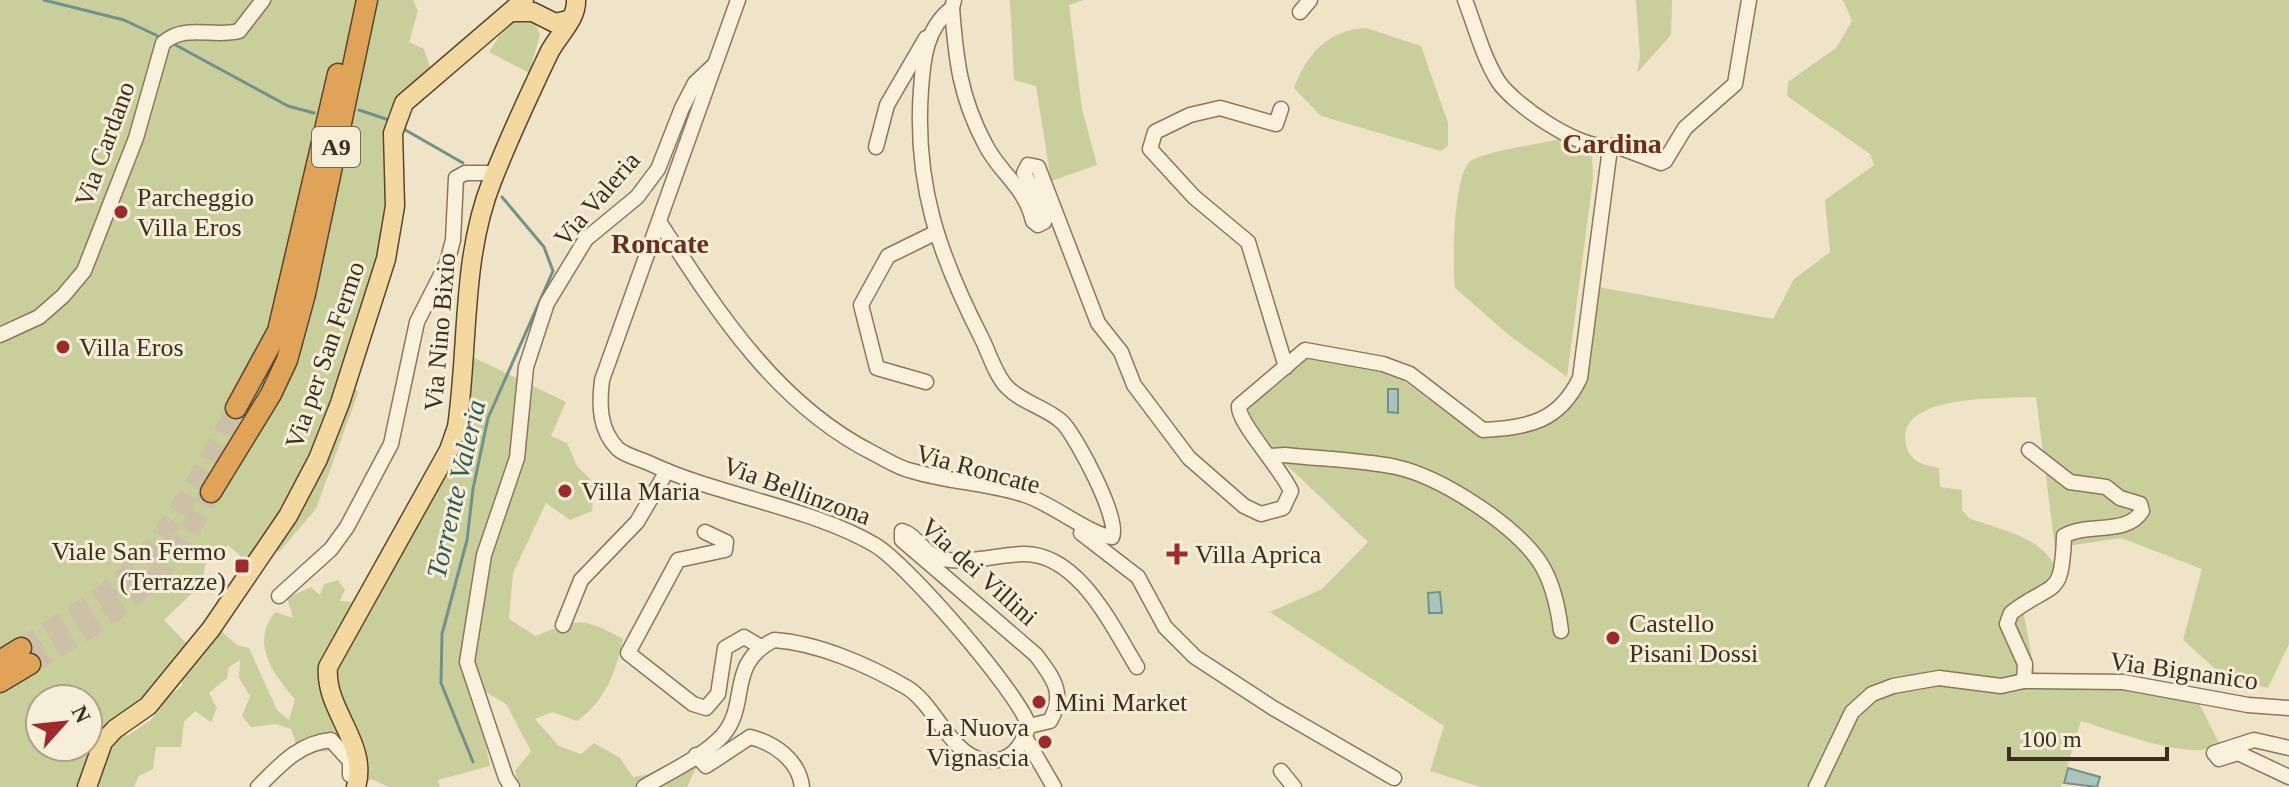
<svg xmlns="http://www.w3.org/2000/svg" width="2289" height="787" font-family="Georgia,serif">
<rect width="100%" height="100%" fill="#f0e4c8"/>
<g fill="#c9cf9b" fill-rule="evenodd">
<path d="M 0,0 L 413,0 L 418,11 L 409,42 L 424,49 L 433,75 L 413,87 L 388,114 L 384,133 L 392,205 L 346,372 L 358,393 L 316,509 L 279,552 L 265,544 L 249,564 L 228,545 L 205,565 L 203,583 L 164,620 L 190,647 L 169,674 L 117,721 L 127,736 L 151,720 L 167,697 L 182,686 L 182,673 L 221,631 L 237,645 L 249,648 L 277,710 L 289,720 L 295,699 C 273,674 250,644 275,612 L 293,618 L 287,598 L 311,587 L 320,595 L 324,584 L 338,580 L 345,590 L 340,601 L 352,602 L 433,467 L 453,421 L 462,352 L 566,402 L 551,436 L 567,443 L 577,466 L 594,483 L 592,511 L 570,520 L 546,503 L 513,573 L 509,619 L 536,636 C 579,618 582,617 623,639 C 617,670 604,703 577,721 L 552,712 L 535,719 L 559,746 L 581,754 L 594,743 L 620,758 L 633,777 L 697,766 L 687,787 L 519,787 L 515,771 L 531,751 L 506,704 L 484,691 L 477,701 L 490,766 L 438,780 L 440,787 L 389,787 L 371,779 L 364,785 L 337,751 L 299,752 L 291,729 L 276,724 L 251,727 L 242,716 L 250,696 L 239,678 L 240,660 L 229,667 L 227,678 L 209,693 L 217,708 L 211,722 L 195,711 L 184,722 L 181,747 L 156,747 L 153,769 L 139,776 L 134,787 L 0,787 ZM 40,699 L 88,699 L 88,747 L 40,747 Z"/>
<polygon points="1010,0 1084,0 1069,5 1082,109 1097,165 1051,181 1036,86 1014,80"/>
<polygon points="1636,0 1672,0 1671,35 1637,73 1640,57"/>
<path d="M 1843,0 L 2289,0 L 2289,644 L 2268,688 L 2228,680 L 2183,640 L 2202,569 L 2121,538 L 2055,548 L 2036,397 C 2004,399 1894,393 1906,445 C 1910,462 1924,465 1939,468 L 1940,487 L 1962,490 L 1962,510 L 1969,518 C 1998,530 2039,535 2055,566 L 2054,574 L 2023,610 L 2036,679 L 2140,677 L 2193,691 L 2219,743 C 2197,765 2110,729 2081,721 L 2061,787 L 1480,787 L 1430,771 L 1444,726 L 1270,612 L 1322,589 L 1368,542 L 1244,425 L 1246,405 L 1312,354 L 1385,367 L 1474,433 L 1527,419 L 1574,396 L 1593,286 L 1773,319 L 1794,279 L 1830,252 L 1825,200 L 1874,165 L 1870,154 L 1787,96 L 1788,82 L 1836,48 L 1852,21 Z"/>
<polygon points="534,19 540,35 529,73 489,52 509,21"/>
<path d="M 1367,28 L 1421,46 L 1448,123 L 1448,146 L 1441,151 L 1321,116 L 1294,88 C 1306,55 1328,29 1367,28 Z"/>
<path d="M 1559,139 L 1592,153 L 1593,179 L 1567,377 L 1510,336 L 1455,288 C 1452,266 1453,170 1472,160 C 1497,149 1532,146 1559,139 Z"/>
</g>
<g fill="#a9c4bc" stroke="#6f938a" stroke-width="2">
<polygon points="1388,389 1398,389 1398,413 1388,412"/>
<polygon points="1440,592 1442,613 1429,613 1428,593"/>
<polygon points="2068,768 2100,777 2097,787 2064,783"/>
</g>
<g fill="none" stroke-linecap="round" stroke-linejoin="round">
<g stroke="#6f938a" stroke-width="3">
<polyline points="44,0 124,20 162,38"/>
<polyline points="172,43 288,106 314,113"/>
<polyline points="359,110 389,120"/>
<polyline points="402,128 463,163"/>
<polyline points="473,762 441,683 442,634 467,540 473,489 488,418 553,271 544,247 502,197"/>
</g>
<g stroke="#ccc0a6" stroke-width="20" stroke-dasharray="20 10" stroke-linecap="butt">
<path d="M 21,648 C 52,628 86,610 114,586 C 169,539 204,471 236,408"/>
<path d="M 30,664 C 75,637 120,612 157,575 C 180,551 195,520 211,492"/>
</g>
<defs>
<g id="minor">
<path d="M 954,0 L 952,8 C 956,60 960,97 985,144 C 1000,174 1025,186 1033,221 L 1038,225 L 1044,222 L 1046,216 L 1024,173 L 1028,165 L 1038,167 L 1098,323 L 1121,352 L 1134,385 L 1189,458 L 1244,506 L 1261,514 L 1283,508 L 1291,491 C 1281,468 1237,422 1239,406 L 1305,350 L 1383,364 L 1410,374 L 1483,430 C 1529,427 1559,422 1580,378 L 1609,156 L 1606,146 C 1577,148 1513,104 1498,81 C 1483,57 1475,26 1465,0"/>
<polyline points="1300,12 1310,0"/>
<polyline points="1281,109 1276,124 1220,108 1190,115 1155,132 1150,149 1194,197 1248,242 1286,367"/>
<polyline points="1606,146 1616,146 1661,163 1665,161 1685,128 1735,84 1749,0"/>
<polyline points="876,147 887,105 926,38"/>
<path d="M 660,223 C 717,311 776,404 873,453 C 885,459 898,468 912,471 C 949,482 988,483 1025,495 C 1051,503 1090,535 1112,537 C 1121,521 1077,438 1063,423 C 1048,408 1022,403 1007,387 C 996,376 989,353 982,339 C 939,255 914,185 921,89 C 923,59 926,28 952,8"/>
<path d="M 0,335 L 39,317 L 63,296 L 84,271 L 136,138 L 163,43 C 186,23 212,38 239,31 L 263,0"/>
<polyline points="926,382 877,368 861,305 888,256 935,233"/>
<path d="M 1271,456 L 1285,455 C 1322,459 1361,460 1396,467 C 1441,477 1512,523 1539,561 C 1553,582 1558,607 1561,631"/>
<polyline points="705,532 726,542 725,550 678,560 628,653 693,704 706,708 718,694 725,648 744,637 761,647"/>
<polyline points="1081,533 1138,577 1165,627 1195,657 1273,708 1394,778"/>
<polyline points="279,596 331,549 347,527 391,444 417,322 447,263 453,240 456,178 465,173 495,173"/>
<polyline points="563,625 581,580 637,522 667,471"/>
<path d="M 2024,681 L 2025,664 L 2007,624 L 2011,613 C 2054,580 2062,600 2064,536 C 2086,522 2127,536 2142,511 L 2140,504 L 2120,498 L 2106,487 L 2070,482 L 2029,450"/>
<path d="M 1029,726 L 1050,721 C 1066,693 1053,678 1036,655 L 902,540 L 902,531 C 917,535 924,555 942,559 C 966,564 997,555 1022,554 C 1078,552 1112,626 1137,667"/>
<polyline points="1025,737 1054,787"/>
<polyline points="2289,748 2254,740 2214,753 2219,759 2238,753 2289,777"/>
<path d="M 696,755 L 706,766 L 750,737 C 774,743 799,760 802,787"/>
<polyline points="1281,771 1294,787"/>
<path d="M 258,787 C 280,765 299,743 331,740 L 350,761 L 350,775"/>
<polyline points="512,787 506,778 467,662 484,555 517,458 526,367 547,303 586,239 637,197 658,169 682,108 695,83 712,67"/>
<path d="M 644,787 C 669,772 703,757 723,735 C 750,703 726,664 774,640 C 818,643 868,665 906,687 C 938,705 954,769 998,760 C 1016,757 1023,741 1029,726 C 1018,692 907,564 875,545 C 813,508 719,496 651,464 C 641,459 626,456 618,449 C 599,430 599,405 602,380 L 738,0"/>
<polyline points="1816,787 1852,712 1872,694 1893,686 1939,678 2001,686 2024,681 2123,682 2248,705 2289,708"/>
</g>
<g id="major">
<polyline points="512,12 533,12 555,23 568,20"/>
<polyline points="87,787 103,742 115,729 148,706 211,629 288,516 318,459 340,403 386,259 395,206 393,133 404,103 524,0"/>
<path d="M 356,787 C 369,743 324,710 328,667 L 449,450 L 457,427 C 469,345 461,259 492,181 C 509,138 529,95 549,53 C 557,36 577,20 576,0"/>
</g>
<g id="highway">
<polyline points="236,408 278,331 338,74"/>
<polyline points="211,492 271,394 287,360 305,294 367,0"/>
<polyline points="0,661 21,648"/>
<polyline points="0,682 30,664"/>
</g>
</defs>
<use href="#minor" stroke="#8d765c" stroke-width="17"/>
<use href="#major" stroke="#5b4430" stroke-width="21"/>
<use href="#highway" stroke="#5b4430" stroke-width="23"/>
<use href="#minor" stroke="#faf1dc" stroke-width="14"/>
<use href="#major" stroke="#f3d9a0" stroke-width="18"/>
<use href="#highway" stroke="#e0a458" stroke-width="20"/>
</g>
<g fill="#9e2a2b" stroke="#f7eed8" stroke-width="3">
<circle cx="121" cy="212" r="8"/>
<circle cx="63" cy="347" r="8"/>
<circle cx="565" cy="491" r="8"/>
<path d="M1173 542h8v8h8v8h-8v8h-8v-8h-8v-8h8z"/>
<rect x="234" y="558" width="16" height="16" rx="4"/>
<circle cx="1613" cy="638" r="8"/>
<circle cx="1039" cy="702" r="8"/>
<circle cx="1045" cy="742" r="8"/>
</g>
<g text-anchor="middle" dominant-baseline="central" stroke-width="6" stroke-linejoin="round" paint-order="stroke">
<rect fill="#f7eed8" stroke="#756857" stroke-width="2" x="312" y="127" width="48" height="40" rx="6"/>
<g font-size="24" font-weight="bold" fill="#3d2e20">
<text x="336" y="147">A9</text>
</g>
<g font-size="26" fill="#3d2e20" stroke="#f7eed8">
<text transform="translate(105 144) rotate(-70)">Via Cardano</text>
<text transform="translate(597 199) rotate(-49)">Via Valeria</text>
<text transform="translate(440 332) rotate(-85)">Via Nino Bixio</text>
<text transform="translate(325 355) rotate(-71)">Via per San Fermo</text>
<text transform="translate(978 469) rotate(15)">Via Roncate</text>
<text transform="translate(797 491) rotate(20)">Via Bellinzona</text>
<text transform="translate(979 572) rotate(42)">Via dei Villini</text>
<text transform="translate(2184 671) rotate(8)">Via Bignanico</text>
</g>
<g font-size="26" fill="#3d2e20" stroke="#f7eed8" text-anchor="start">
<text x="137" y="197">Parcheggio<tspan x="137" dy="30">Villa Eros</tspan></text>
<text x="79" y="347">Villa Eros</text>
<text x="581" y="491">Villa Maria</text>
<text x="226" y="551" text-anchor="end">Viale San Fermo<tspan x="226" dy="30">(Terrazze)</tspan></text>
<text x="1195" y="554">Villa Aprica</text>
<text x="1629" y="623">Castello<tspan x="1629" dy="30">Pisani Dossi</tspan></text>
<text x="1055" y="702">Mini Market</text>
<text x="1029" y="727" text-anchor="end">La Nuova<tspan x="1029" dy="30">Vignascia</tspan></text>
</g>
<g font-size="28" font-weight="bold" fill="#6b2e1e" stroke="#f7eed8">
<text x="1612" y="143">Cardina</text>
<text x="660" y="243">Roncate</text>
</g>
<g font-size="28" font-style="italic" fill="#2f5d5a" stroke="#f7eed8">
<text transform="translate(456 489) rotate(-77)">Torrente Valeria</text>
</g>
</g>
<g transform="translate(64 723) rotate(63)"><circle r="38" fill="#f7eed8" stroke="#ada18e" stroke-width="2"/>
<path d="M0-6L14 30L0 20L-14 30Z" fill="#9e2a2b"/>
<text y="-12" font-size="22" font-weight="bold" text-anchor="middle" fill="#3d2e20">N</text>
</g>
<path d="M2009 747v12h158v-12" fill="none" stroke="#3d2e20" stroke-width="4"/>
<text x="2021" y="747" font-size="24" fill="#3d2e20" stroke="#f7eed8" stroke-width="6" paint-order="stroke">100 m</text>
</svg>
